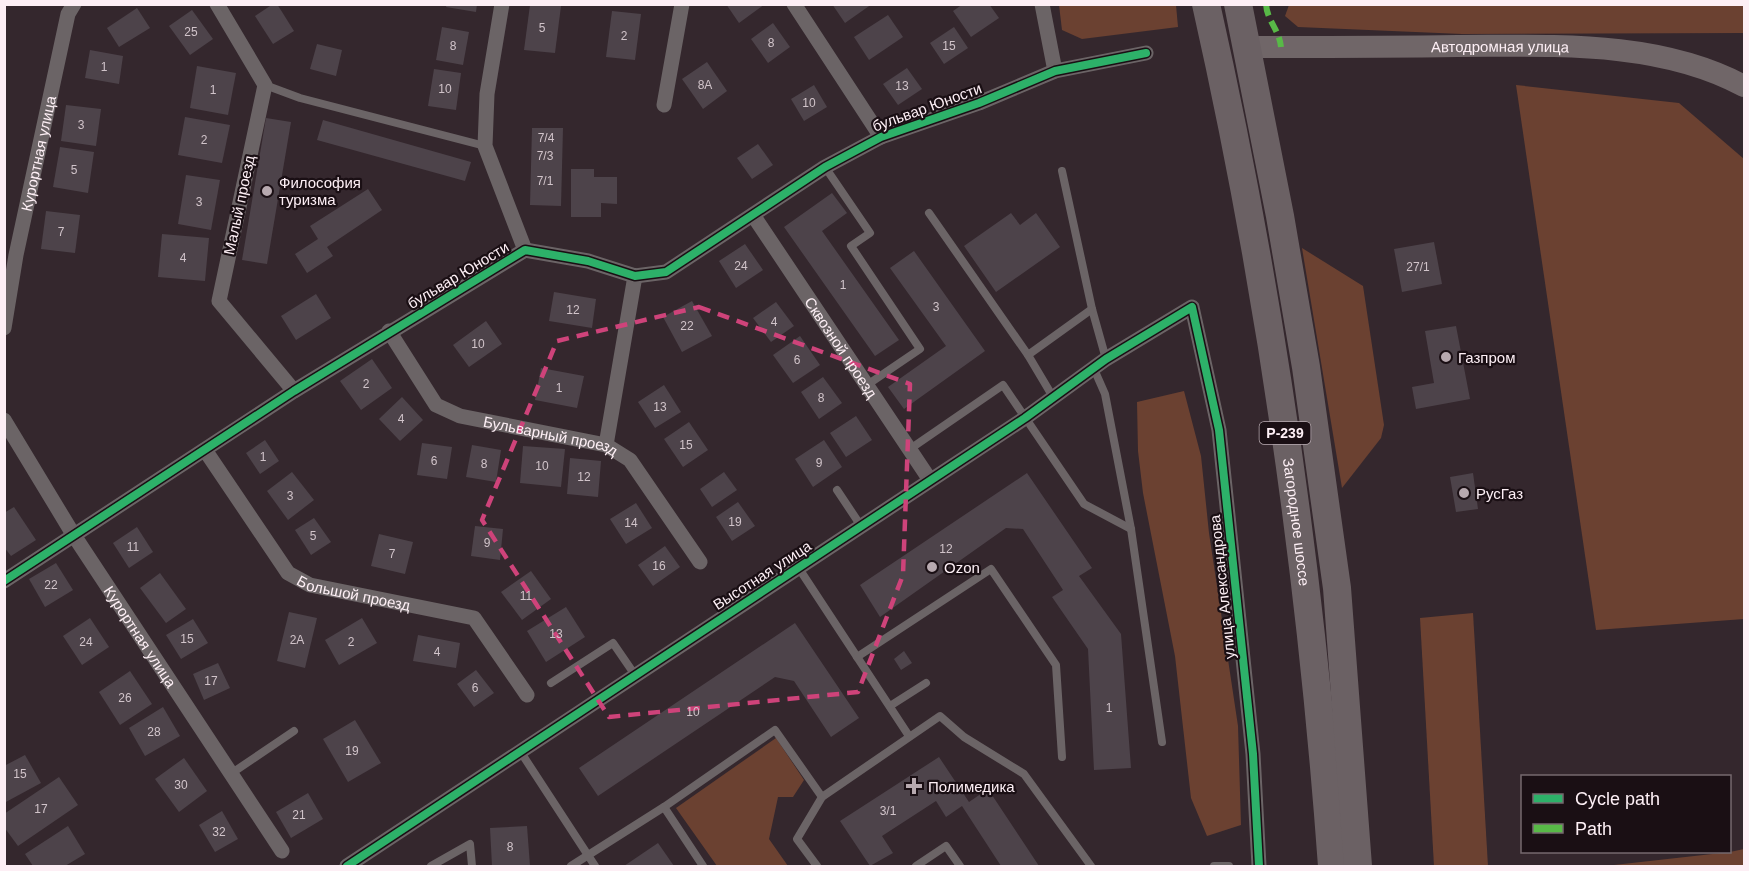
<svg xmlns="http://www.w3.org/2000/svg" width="1749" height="871" font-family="Helvetica,sans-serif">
<rect width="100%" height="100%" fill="#34272d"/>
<g fill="#6b4131">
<polygon points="1059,5 1176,5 1178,27 1082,39 1062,30"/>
<polygon points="1289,5 1744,5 1744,33 1462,34 1298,27 1285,16"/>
<polygon points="1516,85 1679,103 1744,159 1744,619 1596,630"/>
<polygon points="1302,248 1363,286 1384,425 1381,438 1342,488"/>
<polygon points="1184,391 1201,456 1209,533 1238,726 1241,825 1207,836 1191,798 1175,656 1143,493 1138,451 1137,402"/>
<polygon points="1473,613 1488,866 1434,866 1420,618"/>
<polygon points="776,738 804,780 793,797 778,797 769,839 788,866 717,866 676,808"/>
<polygon points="1744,849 1744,866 1605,866 1730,852"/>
</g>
<g fill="#4d434a">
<polygon points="273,4 277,4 294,31 273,44 255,16"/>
<polygon points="447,4 477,4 476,12 446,7"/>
<polygon points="726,4 765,4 739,23"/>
<polygon points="832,4 872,4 845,23"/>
<polygon points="963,4 989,4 999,18 971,37 953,11"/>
<polygon points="530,5 561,6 555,53 524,50"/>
<polygon points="137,8 150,28 119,47 107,28"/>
<polygon points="192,10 213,39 190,55 169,26"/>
<polygon points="612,11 641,14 635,60 606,57"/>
<polygon points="888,15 903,37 869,60 854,37"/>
<polygon points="773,23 790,47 768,63 751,39"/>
<polygon points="442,27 469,32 463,65 436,60"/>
<polygon points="954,27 968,48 944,64 930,43"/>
<polygon points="317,44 342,50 336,76 310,69"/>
<polygon points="90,50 123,56 119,84 85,78"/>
<polygon points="707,62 727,91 703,109 682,79"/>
<polygon points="197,66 236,73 228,115 190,108"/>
<polygon points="907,68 922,89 898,105 883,84"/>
<polygon points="434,69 461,73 456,110 428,106"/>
<polygon points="814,85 827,107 804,121 791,99"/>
<polygon points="66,105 101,109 96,146 61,141"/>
<polygon points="185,117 230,125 222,163 178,155"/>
<polygon points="266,118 291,122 267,264 242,260"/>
<polygon points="323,120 471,162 465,181 317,140"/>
<polygon points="532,128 563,128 561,206 530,205"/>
<polygon points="758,144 773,165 752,179 737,158"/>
<polygon points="60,147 94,152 88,193 53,187"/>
<polygon points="571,169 594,169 594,177 617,177 617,204 601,203 601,217 571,217"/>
<polygon points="186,175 220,180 211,230 178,224"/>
<polygon points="368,189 382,210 327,247 333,256 307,273 295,254 318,239 310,226"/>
<polygon points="832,193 847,213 822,231 899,340 875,356 784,227"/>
<polygon points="46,211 80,215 75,253 41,249"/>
<polygon points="1011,213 1020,225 1036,213 1060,247 996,292 964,246"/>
<polygon points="162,234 209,238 205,281 158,277"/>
<polygon points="1434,242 1442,284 1402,292 1394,249"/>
<polygon points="745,244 763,270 736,288 719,261"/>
<polygon points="914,251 985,351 904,409 888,387 946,346 890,268"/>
<polygon points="554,292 596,299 592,328 549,321"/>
<polygon points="316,294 331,318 296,340 281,316"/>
<polygon points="692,301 712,336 682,352 663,317"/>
<polygon points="776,302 794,326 771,342 753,318"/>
<polygon points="486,321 502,344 469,367 453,345"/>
<polygon points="1456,326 1470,399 1416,409 1412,387 1434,383 1425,331"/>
<polygon points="800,336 820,365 793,383 773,355"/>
<polygon points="372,359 392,388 361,410 340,381"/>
<polygon points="541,368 584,376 577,408 535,400"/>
<polygon points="823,377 842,403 819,419 801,392"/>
<polygon points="664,385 681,412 655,428 638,402"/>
<polygon points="402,397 423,420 400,441 379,419"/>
<polygon points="856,416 872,440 846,457 830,433"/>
<polygon points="689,422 708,450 683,467 664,439"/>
<polygon points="265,440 279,461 260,474 246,453"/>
<polygon points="824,440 842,467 813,487 795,459"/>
<polygon points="422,443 452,447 447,479 417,475"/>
<polygon points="472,445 501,450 496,482 466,477"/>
<polygon points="523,446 565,449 561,487 520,483"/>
<polygon points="570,458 601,461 598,497 567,494"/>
<polygon points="292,472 314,500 288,520 267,491"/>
<polygon points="724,472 737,490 712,507 700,489"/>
<polygon points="1027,473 1092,568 1079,576 1121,634 1131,768 1094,770 1088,649 1052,597 1063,590 1023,529 1006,528 880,617 860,585"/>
<polygon points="1473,473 1478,509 1456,512 1450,477"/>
<polygon points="738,502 755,526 732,541 716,517"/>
<polygon points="636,503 652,528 626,544 610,519"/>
<polygon points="14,507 36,540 11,556 4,547 4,513"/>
<polygon points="314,518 331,542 311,555 295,530"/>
<polygon points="475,526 503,529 500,560 471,556"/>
<polygon points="137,527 153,552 129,568 113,543"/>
<polygon points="379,534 413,542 405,574 371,566"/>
<polygon points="665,546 680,567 653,586 638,565"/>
<polygon points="56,563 73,590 45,607 29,579"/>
<polygon points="531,571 551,599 522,620 501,592"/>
<polygon points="160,573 186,609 166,623 140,588"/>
<polygon points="566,607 585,637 546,662 527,631"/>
<polygon points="289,612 317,618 305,668 277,661"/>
<polygon points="90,618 109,647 82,665 63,636"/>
<polygon points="362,618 377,643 339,665 325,640"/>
<polygon points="193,619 208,643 181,659 166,635"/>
<polygon points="795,623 859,718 831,737 794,681 775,677 598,796 579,768"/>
<polygon points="418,635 460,643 456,668 413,661"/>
<polygon points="904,651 912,663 901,670 894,659"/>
<polygon points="218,663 230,688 204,700 193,674"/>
<polygon points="476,670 494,693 474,707 457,684"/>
<polygon points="130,671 152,704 120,725 99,692"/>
<polygon points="163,707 180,736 145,756 129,728"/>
<polygon points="355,720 381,763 348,782 323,739"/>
<polygon points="25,755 41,783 4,803 4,766"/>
<polygon points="939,757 969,802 988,789 1039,866 1001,866 962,806 946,817 936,801 882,836 893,853 870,866 840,821"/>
<polygon points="184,758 207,791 179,812 155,779"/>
<polygon points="59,777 78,805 18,846 4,827 4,814"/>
<polygon points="308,793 323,819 291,838 276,812"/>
<polygon points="222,811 238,839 215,852 199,825"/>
<polygon points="68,826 85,854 65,866 33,866 25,854"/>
<polygon points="527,826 530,866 492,866 490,828"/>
<polygon points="658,843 674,866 624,866"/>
</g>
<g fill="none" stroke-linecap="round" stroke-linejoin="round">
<g stroke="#6b6466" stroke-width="8">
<polyline points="265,85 300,98 485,146"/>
<polyline points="825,167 870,233 851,246 920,349 867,385"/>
<polyline points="1062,171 1092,309 1106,359"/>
<polyline points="929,213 1028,355"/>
<polyline points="1094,369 1105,394 1131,529 1162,742"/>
<polyline points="1053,397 1028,355 1092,309"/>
<polyline points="910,449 1003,385 1084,504 1131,529"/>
<polyline points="837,490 861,526"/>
<polyline points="798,567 909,736"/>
<polyline points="857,657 991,569 1056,665 1062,757"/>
<polyline points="551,683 613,643 635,675"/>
<polyline points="890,706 926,683"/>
<polyline points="520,751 595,866"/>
<polyline points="232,773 294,731"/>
<polyline points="664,807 775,730 822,797"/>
<polyline points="431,866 470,844 472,866"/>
<polyline points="571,866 664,807 703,866"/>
<polyline points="817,866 797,839 822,797 940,716 964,737 1024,774 1091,866"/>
<polyline points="916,866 946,846 960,866"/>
<polyline points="1214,866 1229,866"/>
</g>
<g stroke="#6b6466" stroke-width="15">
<polyline points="217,4 265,85 219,301 294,391"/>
<polyline points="502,4 487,94 485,146 525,250"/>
<polyline points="794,4 881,137"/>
<polyline points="1042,4 1055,71"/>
<polyline points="664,105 682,4"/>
<path id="s1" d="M 753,215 L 930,480"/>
<path id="s2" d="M 4,328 L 16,255 L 68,14 L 74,4"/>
<path id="s3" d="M 389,331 L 436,405 L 460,416 L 606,445 L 630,460 L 700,562"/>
<path id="s4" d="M 4,420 L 73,534 L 282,851"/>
<polyline points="606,445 635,276"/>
<path id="s5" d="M 205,450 L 288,573 L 310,585 L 474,618 L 527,695"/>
<polyline points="4,581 294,391 525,250 588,261 635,276 666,272 825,167 881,137 979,103 1055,71 1146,53"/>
<polyline points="347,866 1025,418 1106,359 1192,307 1219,430 1253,754 1259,866"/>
</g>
<path stroke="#706668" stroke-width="22" id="s6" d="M 1248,47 C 1318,47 1388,47 1458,46 C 1554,46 1658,40 1744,86"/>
<g stroke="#6b6164" stroke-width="28">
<path id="s7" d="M 1206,4 C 1270,288 1311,576 1332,866"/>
<polyline points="1238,4 1280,216 1306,367 1337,588 1358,866"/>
</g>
<path stroke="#58b947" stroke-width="6" stroke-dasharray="12 6" stroke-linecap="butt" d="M 1266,4 C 1267,21 1279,29 1281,47"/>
<defs>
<g id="cycleway">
<polyline points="4,581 294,391 525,250 588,261 635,276 666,272 825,167 881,137 979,103 1055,71 1146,53"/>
<polyline points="347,866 1025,418 1106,359 1192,307 1219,430 1253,754 1259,866"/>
</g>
</defs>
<use href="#cycleway" stroke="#1a0f14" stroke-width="11"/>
<use href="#cycleway" stroke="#2db169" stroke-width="8"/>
</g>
<path fill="none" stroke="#ce437a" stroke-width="4.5" stroke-dasharray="12 8" stroke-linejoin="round" d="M 699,307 L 910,384 L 903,575 L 858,692 L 609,717 L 482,520 L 557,341 Z"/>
<g fill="#b7a9af" stroke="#1a0f14" stroke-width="2">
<circle cx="267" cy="191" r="6"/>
<circle cx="1446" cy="357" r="6"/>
<circle cx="1464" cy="493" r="6"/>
<circle cx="932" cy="567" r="6"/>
<path d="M911 777h6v6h6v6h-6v6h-6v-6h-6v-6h6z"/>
</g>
<g text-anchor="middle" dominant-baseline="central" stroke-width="4.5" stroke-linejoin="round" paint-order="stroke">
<g font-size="12" fill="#d1c4ca">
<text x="542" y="28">5</text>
<text x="191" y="32">25</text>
<text x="624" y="36">2</text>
<text x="771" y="43">8</text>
<text x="453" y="46">8</text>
<text x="949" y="46">15</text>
<text x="104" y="67">1</text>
<text x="705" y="85">8А</text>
<text x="902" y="86">13</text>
<text x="445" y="89">10</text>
<text x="213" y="90">1</text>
<text x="809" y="103">10</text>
<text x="81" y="125">3</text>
<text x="546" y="138">7/4</text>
<text x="204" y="140">2</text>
<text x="545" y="156">7/3</text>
<text x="74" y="170">5</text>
<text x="545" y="181">7/1</text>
<text x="199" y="202">3</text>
<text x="61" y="232">7</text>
<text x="183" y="258">4</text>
<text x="741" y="266">24</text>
<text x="1418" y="267">27/1</text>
<text x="843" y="285">1</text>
<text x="936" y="307">3</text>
<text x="573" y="310">12</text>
<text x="774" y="322">4</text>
<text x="687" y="326">22</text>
<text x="478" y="344">10</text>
<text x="797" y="360">6</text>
<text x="366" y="384">2</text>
<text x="559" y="388">1</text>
<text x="821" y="398">8</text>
<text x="660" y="407">13</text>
<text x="401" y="419">4</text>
<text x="686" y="445">15</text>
<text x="263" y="457">1</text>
<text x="434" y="461">6</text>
<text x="819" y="463">9</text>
<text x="484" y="464">8</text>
<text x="542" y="466">10</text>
<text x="584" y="477">12</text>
<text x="290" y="496">3</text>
<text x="735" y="522">19</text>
<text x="631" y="523">14</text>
<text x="313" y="536">5</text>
<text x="487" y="543">9</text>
<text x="133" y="547">11</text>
<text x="946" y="549">12</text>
<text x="392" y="554">7</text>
<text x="659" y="566">16</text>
<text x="51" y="585">22</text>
<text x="526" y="596">11</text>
<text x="556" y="634">13</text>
<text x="187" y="639">15</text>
<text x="297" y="640">2А</text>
<text x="86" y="642">24</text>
<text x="351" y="642">2</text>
<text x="437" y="652">4</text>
<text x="211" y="681">17</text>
<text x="475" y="688">6</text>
<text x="125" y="698">26</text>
<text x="1109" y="708">1</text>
<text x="693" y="712">10</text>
<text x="154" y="732">28</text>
<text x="352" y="751">19</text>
<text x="20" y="774">15</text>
<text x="181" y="785">30</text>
<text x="41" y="809">17</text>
<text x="888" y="811">3/1</text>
<text x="299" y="815">21</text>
<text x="219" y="832">32</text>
<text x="510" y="847">8</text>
</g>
<rect fill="#1a0f14" stroke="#b9acb2" stroke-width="1.5" x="1259.5" y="422" width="51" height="22" rx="4.5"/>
<g font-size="14" font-weight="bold" fill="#fdeff5">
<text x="1285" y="433">Р-239</text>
</g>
<g font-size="15" fill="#fdeff5" stroke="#1a0f14">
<text stroke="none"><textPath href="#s6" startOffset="252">Автодромная улица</textPath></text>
<text transform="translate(927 107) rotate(-20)">бульвар Юности</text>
<text stroke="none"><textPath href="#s2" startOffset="178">Курортная улица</textPath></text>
<text transform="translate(239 205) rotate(-78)">Малый проезд</text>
<text transform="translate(458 275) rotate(-31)">бульвар Юности</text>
<text stroke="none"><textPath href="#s1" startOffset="159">Сквозной проезд</textPath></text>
<text stroke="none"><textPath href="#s3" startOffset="207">Бульварный проезд</textPath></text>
<text stroke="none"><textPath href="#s7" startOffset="526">Загородное шоссе</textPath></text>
<text transform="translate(762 575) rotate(-33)">Высотная улица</text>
<text transform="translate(1222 587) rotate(-96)">улица Александрова</text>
<text stroke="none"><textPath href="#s5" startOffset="218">Большой проезд</textPath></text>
<text stroke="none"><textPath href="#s4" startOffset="256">Курортная улица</textPath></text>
</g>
<g font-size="15" fill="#fdeff5" stroke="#1a0f14" text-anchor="start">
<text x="279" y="182">Философия<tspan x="279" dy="17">туризма</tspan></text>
<text x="1458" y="357">Газпром</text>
<text x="1476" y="493">РусГаз</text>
<text x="944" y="567">Ozon</text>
<text x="928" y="786">Полимедика</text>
</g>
</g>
<rect width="1749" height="871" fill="none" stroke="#fdeff5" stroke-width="12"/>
<rect x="1521" y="775" width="210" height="78" fill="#1a0f14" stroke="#75696e" stroke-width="1.5"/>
<rect x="1533" y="794" width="30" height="9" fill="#2db169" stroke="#75696e" stroke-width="1.5"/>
<text x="1575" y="805" font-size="18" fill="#fdeff5">Cycle path</text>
<rect x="1533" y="824" width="30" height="9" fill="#58b947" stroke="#75696e" stroke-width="1.5"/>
<text x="1575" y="835" font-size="18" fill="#fdeff5">Path</text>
</svg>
